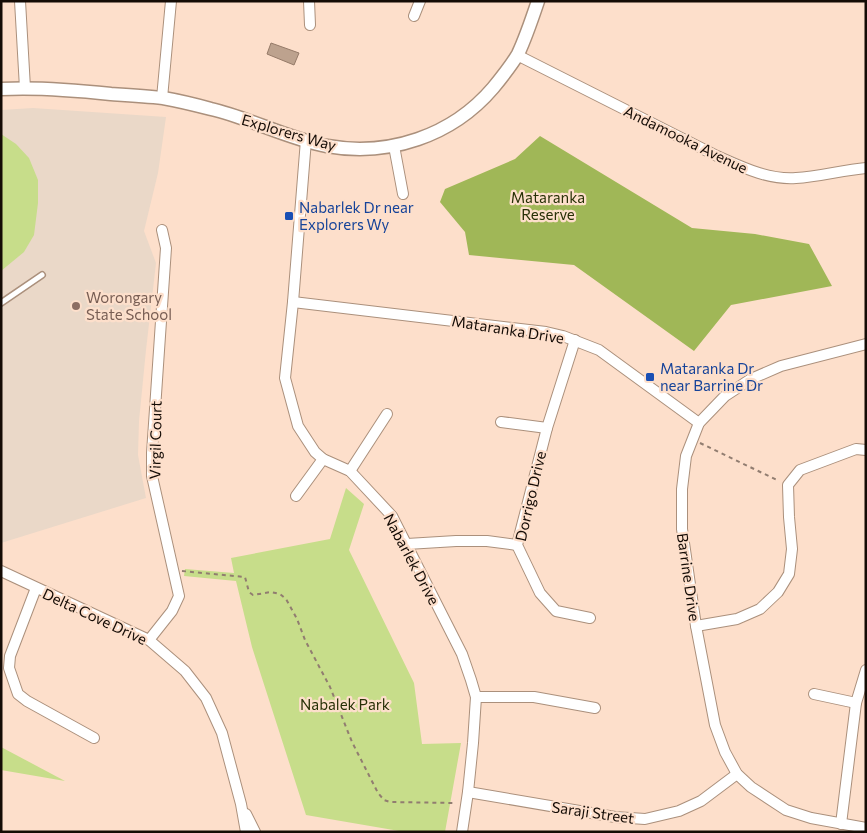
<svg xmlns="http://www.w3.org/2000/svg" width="867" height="833" font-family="Commissioner,sans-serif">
<rect width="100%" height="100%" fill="#fddfcb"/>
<polygon fill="#ead8c8" points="33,108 166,117 158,173 144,231 156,263 146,350 139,421 138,455 146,498 1,543 1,110"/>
<g fill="#c7dd8a">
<polygon points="1,134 16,144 29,158 38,180 38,203 34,235 24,252 1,271"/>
<polygon points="346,488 364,504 349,550 414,683 422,744 461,743 445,832 405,832 306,815 252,647 236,581 184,576 185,569 234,573 231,558 330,539"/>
<polygon points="1,747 65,781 1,770"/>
</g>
<polygon fill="#a0b757" points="540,136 692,228 755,234 809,244 832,286 731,305 694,351 574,265 469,255 465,232 440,202 445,189 515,159"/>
<polygon fill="#bda28e" stroke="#967b69" points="271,43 299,53 294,65 267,54"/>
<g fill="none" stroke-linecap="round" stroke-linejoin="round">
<defs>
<polyline id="service" points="1,303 42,275"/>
<g id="minor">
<polyline points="20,1 25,88"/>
<polyline points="309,1 310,25"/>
<polyline points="414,16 420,1"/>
<path d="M 517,55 L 717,156 C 742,167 768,180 796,178 C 819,177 842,170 866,168"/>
<polyline points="162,98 171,1"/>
<polyline points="306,140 293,302 285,378 298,426 315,452 323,459 350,471 392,516 462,654 471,680 476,697 473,743 468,792 462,832"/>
<polyline points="394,146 403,194"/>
<polyline points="293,302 546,332 563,336 599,350 699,423"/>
<polyline points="575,340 547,428 517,545 540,593 556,611 590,618"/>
<polyline points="866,344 781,366 751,379 725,396 699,423 686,456 682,489 682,529 696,626 715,725 725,752 737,774 751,787 786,810 811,818 866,828"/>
<polyline points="501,422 547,428"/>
<polyline points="350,471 387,414"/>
<polyline points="296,496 323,459"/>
<polyline points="407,544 456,541 487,541 517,545"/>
<polyline points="1,571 149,640 185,671 206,698 222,733 241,804 246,832"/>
<polyline points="36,588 10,656 9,668 18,694 27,701 94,738"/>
<polyline points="696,626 737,619 760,609 778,592 789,574 792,549 789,517 788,485 800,470 856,449 866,450"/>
<polyline points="149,640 172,611 179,596 152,476 152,453 166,248 162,230"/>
<polyline points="814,694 856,703"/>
<polyline points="476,697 534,697 595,708"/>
<polyline points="468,792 615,817 645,819 679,811 701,801 737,774"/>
<polyline points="246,814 255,832"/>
<polyline points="841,824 856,703 866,670"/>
</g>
<path id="tertiary" d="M 1,89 C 38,87 74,90 111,94 C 128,95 146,96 163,98 C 180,101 196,105 211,109 C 250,118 288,139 327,146 C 389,157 452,136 493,88 C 502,77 511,66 518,54 C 526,37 532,19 538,1"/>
</defs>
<use href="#service" stroke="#ab907c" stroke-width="8"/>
<use href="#minor" stroke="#ab907c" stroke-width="12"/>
<use href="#tertiary" stroke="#ab907c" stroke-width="15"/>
<g stroke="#917d70" stroke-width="2" stroke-dasharray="4 4" stroke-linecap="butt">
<polyline points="700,443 779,481"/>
<polyline points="182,571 245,577 249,592 253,595 271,592 280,594 286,599 297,619 305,640 330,687 352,742 378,793 384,800 390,802 456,803"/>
</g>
<use href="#service" stroke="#fff" stroke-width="5"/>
<use href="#minor" stroke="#fff" stroke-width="10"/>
<use href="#tertiary" stroke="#fff" stroke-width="12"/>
</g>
<g fill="#1a4fb4" stroke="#fddfcb" stroke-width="2">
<rect x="284" y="211" width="10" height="10" rx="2.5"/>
<rect x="645" y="372" width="10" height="10" rx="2.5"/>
</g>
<circle fill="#8d6e63" stroke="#fddfcb" stroke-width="2" cx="76" cy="306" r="5"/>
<g text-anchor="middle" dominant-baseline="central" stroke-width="4.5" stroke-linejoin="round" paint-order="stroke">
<g font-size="15" fill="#140b05" stroke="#fddfcb">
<text transform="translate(289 132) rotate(16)">Explorers Way</text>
<text transform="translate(686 139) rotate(26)">Andamooka Avenue</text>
<text transform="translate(508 329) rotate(9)">Mataranka Drive</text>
<text transform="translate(155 440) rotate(-89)">Virgil Court</text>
<text transform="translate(530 496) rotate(-77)">Dorrigo Drive</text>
<text transform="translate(412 559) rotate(62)">Nabarlek Drive</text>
<text transform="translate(689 577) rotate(82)">Barrine Drive</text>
<text transform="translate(95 616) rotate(25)">Delta Cove Drive</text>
<text transform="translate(593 812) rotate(8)">Saraji Street</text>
</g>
<g font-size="15" fill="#273006" stroke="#fddfcb">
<text x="548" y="197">Mataranka<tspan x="548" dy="17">Reserve</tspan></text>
<text x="345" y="704">Nabalek Park</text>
</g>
<g font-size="15" fill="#164399" stroke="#fddfcb" text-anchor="start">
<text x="299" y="207">Nabarlek Dr near<tspan x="299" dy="17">Explorers Wy</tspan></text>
<text x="660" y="368">Mataranka Dr<tspan x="660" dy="17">near Barrine Dr</tspan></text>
</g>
<g font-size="15" fill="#785e54" stroke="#fddfcb" text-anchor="start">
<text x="86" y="297">Worongary<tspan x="86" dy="17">State School</tspan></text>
</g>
</g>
<rect width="867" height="833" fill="none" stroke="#140b05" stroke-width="5"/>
</svg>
